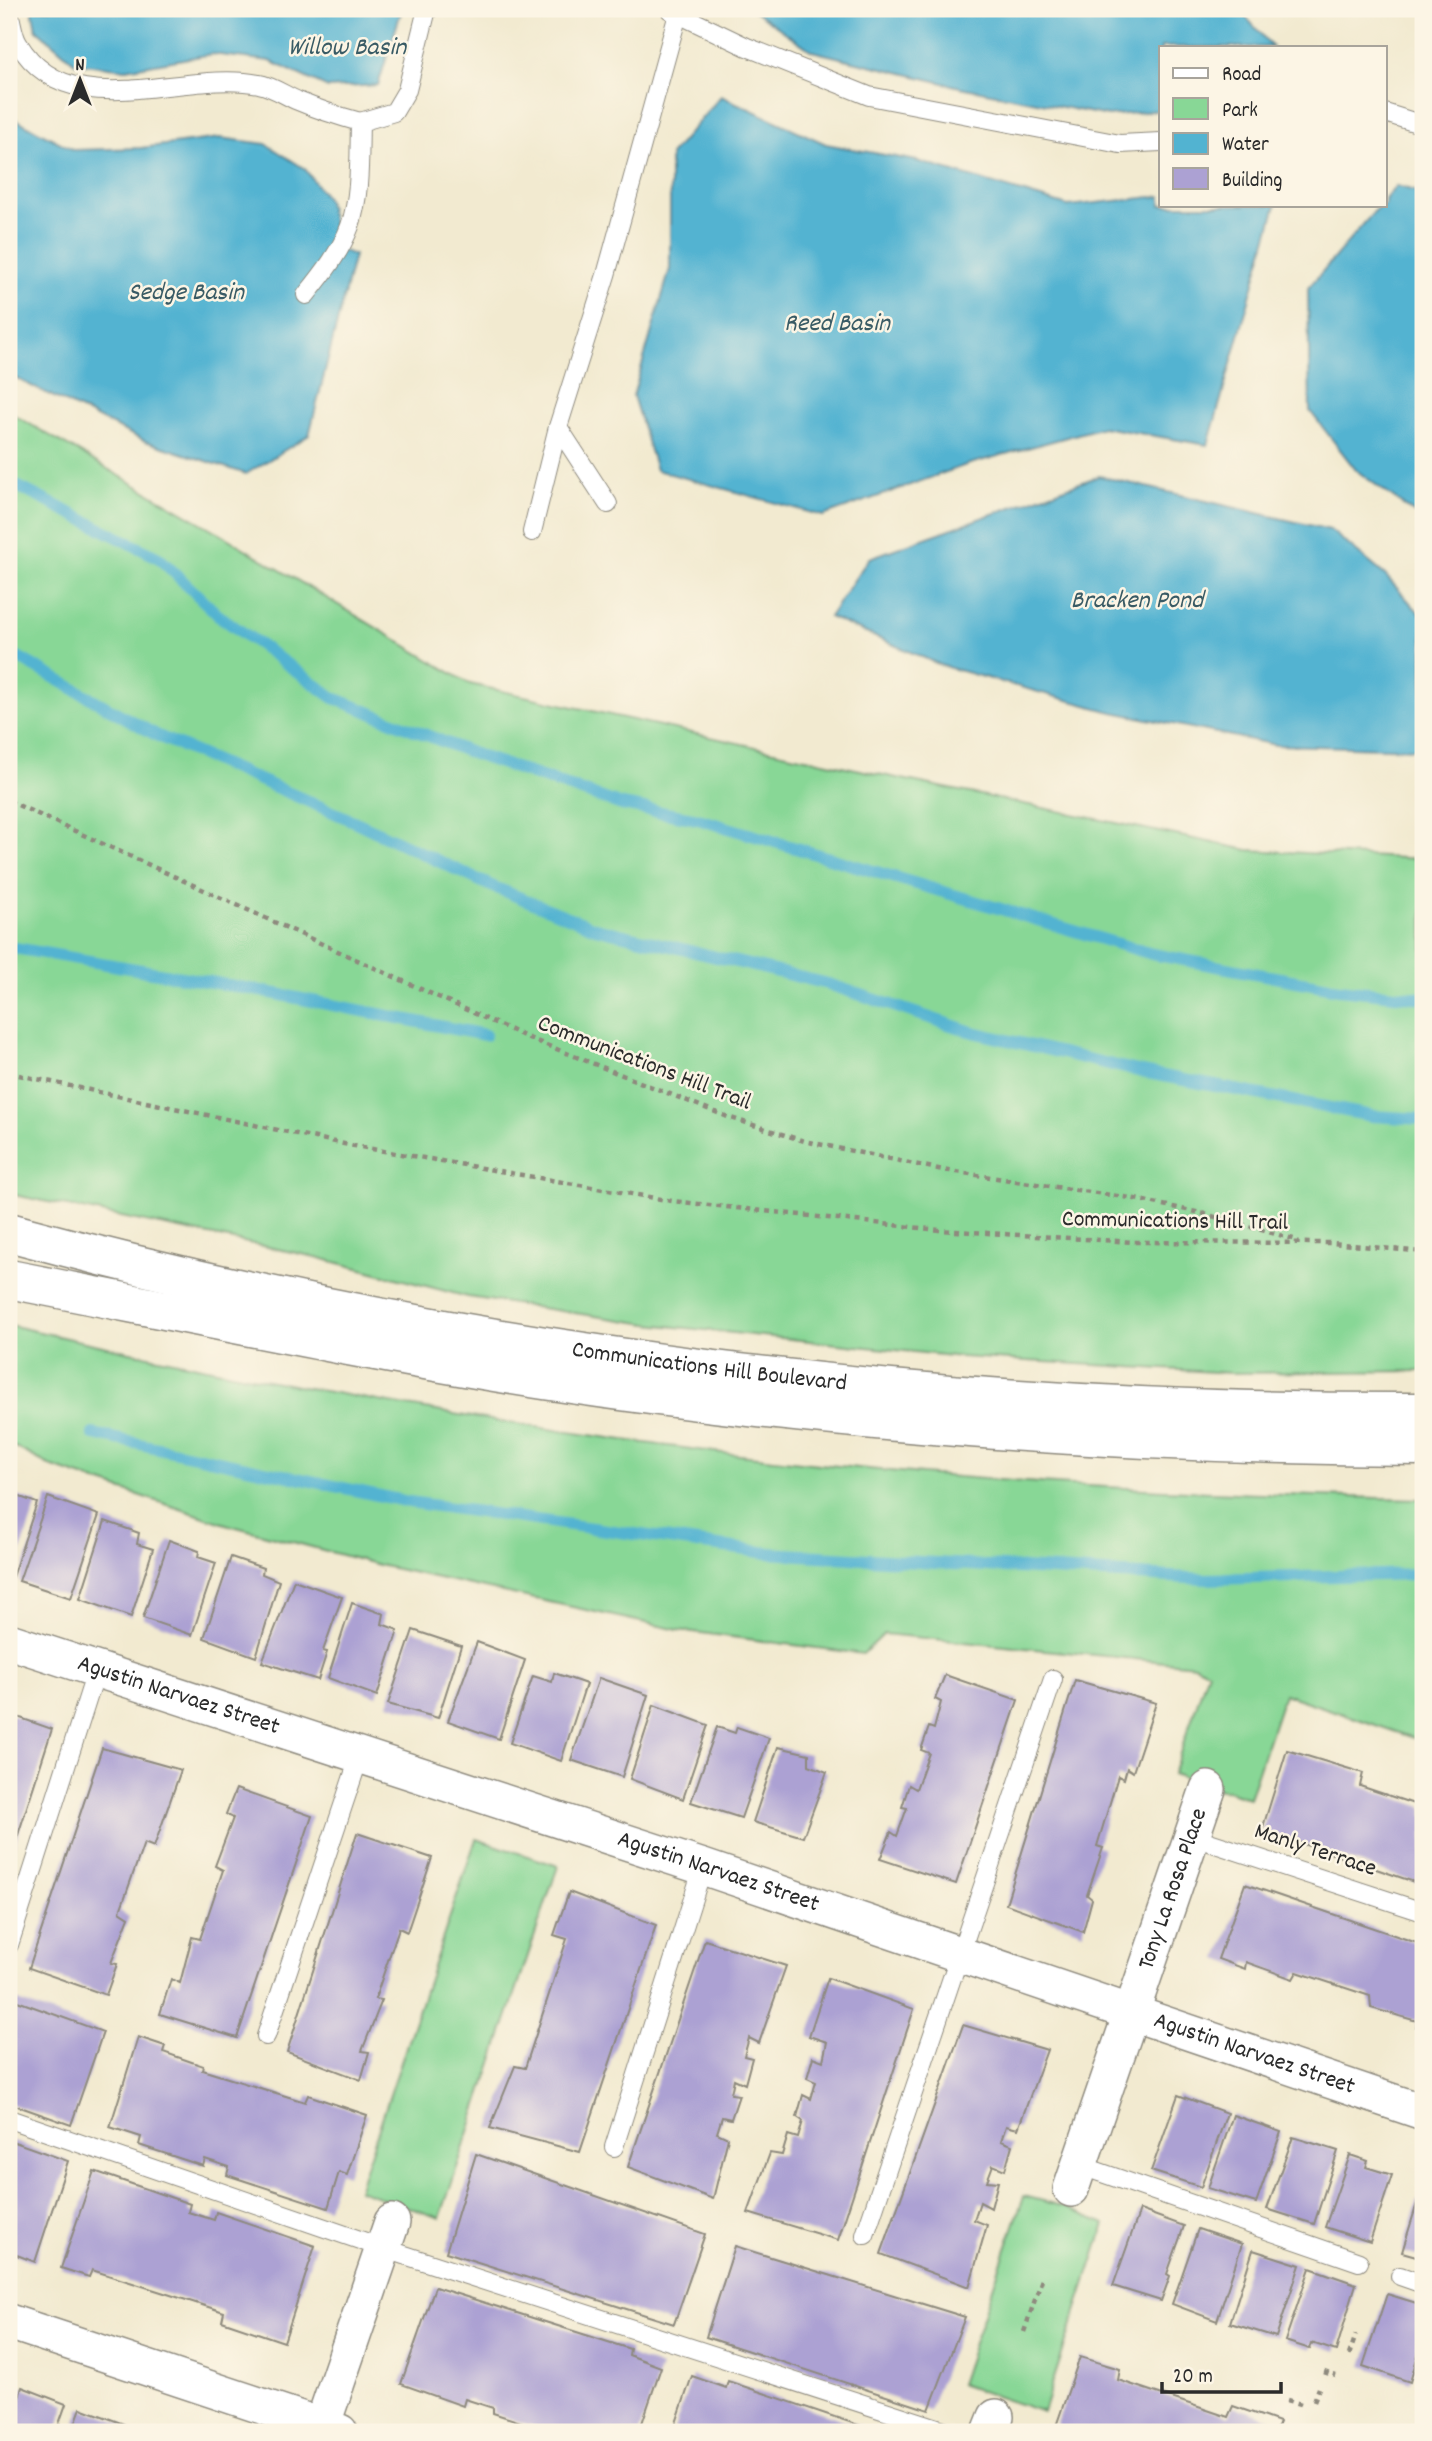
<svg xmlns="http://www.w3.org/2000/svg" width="1432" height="2441" font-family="Dekko,sans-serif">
<rect width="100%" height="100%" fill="#fcf5e5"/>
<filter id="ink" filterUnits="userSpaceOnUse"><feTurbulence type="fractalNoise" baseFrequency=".0143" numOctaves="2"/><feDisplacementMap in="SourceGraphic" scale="14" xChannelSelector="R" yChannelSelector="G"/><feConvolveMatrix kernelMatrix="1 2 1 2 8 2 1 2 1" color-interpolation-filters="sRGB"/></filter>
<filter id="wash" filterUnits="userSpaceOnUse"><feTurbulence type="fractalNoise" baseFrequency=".00686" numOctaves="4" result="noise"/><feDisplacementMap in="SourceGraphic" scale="28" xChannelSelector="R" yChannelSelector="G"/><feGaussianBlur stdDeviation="1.57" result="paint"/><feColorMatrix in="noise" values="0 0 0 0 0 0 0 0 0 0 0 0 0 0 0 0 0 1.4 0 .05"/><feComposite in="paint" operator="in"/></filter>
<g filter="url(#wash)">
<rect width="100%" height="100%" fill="#f2ead0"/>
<g fill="#88d796" stroke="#5a8160" stroke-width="2">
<polygon points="9,412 217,532 470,684 892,777 1248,850 1423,859 1423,1371 1231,1373 961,1357 648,1324 468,1297 316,1257 9,1194"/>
<path d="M 9,1325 C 278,1387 554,1437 829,1465 C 1026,1486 1225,1494 1423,1499 L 1423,1741 L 1284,1694 L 1249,1798 L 1173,1774 L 1208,1671 L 1195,1665 L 884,1634 L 863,1654 L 678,1630 L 383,1566 L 229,1525 L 53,1467 L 9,1444 Z"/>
<polygon points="476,1839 558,1866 440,2218 358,2190"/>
<polygon points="1024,2196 1066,2207 1105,2224 1043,2412 960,2384"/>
</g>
<g fill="#52b3d1" stroke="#3e6f7e" stroke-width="2">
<polygon points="32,9 402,9 378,85 328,88 270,61 212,54 126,69 75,63 36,29"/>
<polygon points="752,9 1239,9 1272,47 1161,47 1161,110 1108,116 960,87 812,51"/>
<polygon points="721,96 826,144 917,161 1068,206 1161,196 1161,205 1276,205 1208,445 1103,427 966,465 823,516 656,470 633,396 670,269 670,155"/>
<polygon points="9,116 74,150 141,148 220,138 266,144 305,169 328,201 338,249 354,255 309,435 246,474 145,441 9,375"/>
<polygon points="1396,186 1423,193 1423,520 1356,470 1310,411 1308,288 1380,205 1385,205 1385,199"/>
<polygon points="1099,476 1330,530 1385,575 1423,617 1423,749 1276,745 1108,711 943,666 829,617 869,558"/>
</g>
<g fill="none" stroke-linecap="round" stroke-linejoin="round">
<g stroke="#52b3d1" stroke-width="12">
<polyline points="9,482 159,558 218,615 334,698 474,754 622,805 698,819 1152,954 1339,989 1423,998"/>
<polyline points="9,652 158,736 358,823 489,885 595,928 828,984 969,1031 1142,1072 1372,1116 1423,1119"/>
<polyline points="9,947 256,990 485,1035"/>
<polyline points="93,1434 409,1502 768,1553 1205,1579 1423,1574"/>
</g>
</g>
<g id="blocks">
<g fill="#aca1d3">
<polygon points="9,1493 37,1503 12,1577 9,1575"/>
<polygon points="48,1497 99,1515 71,1598 19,1581"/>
<polygon points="105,1521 139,1533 137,1544 153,1549 131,1617 80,1599"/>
<polygon points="169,1540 199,1551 198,1557 216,1563 192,1635 143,1618"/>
<polygon points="231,1557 263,1568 262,1574 279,1581 256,1657 204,1638"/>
<polygon points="294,1580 342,1597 323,1651 327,1652 318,1680 262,1662"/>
<polygon points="352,1603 384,1614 382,1624 398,1630 377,1696 328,1678"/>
<polygon points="413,1630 461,1646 438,1718 388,1704"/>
<polygon points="477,1642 525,1660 499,1739 448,1721"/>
<polygon points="554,1673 586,1684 561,1761 510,1743 533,1676 552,1682"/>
<polygon points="945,1675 1018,1700 956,1884 880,1859 891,1832 897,1836 907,1808 902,1807 909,1785 916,1789 929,1753 921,1750 929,1727 934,1729 941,1702 935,1699"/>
<polygon points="599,1678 648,1695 622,1777 571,1760"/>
<polygon points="1075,1680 1156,1703 1133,1772 1127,1768 1124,1779 1118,1776 1097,1846 1103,1848 1087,1895 1092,1899 1083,1932 1006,1904"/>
<polygon points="654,1705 708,1725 683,1799 630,1779"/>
<polygon points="9,1714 52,1729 9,1863"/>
<polygon points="717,1727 735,1733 737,1727 769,1738 741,1818 691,1802"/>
<polygon points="778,1747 809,1754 809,1765 827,1772 803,1837 753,1822"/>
<polygon points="102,1748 181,1770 154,1847 144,1843 120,1911 129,1917 111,1963 117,1964 106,1995 29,1968"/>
<polygon points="1287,1750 1363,1773 1360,1786 1423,1807 1423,1885 1262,1830"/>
<polygon points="236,1789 312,1816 237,2038 160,2014 171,1979 180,1983 192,1937 200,1939 223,1870 215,1866 233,1818 226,1814"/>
<polygon points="357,1833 432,1858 407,1932 399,1928 375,1999 382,2000 362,2051 369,2052 361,2080 287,2052"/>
<polygon points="1245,1884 1423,1945 1423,2029 1416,2027 1417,2021 1371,2008 1370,1996 1297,1972 1293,1979 1246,1962 1245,1969 1218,1959"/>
<polygon points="569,1892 656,1925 580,2152 490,2128 515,2066 525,2068 567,1939 554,1935"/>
<polygon points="705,1940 786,1966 759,2043 749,2038 744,2056 752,2058 745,2084 734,2079 731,2094 739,2095 731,2119 722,2117 717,2133 728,2138 713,2199 628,2167"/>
<polygon points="828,1978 914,2009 838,2240 748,2213 770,2153 782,2155 788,2135 798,2138 803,2121 797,2117 803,2095 811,2099 816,2082 807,2078 813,2057 823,2061 827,2042 809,2036"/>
<polygon points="9,1998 103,2032 71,2125 9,2103"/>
<polygon points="963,2025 1047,2050 1018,2129 1006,2126 1001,2141 1012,2145 1005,2170 993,2165 987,2181 998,2182 991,2208 980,2202 974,2220 987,2225 969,2287 881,2254"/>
<polygon points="138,2037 165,2046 163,2052 203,2066 202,2070 305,2102 308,2095 367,2115 347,2175 339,2172 328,2208 227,2175 229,2167 205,2159 203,2166 139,2145 141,2137 110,2127"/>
<polygon points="1178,2095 1227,2113 1201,2187 1151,2171"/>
<polygon points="1233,2115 1281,2132 1256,2203 1208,2188"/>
<polygon points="1293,2137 1338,2151 1314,2224 1267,2209"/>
<polygon points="9,2140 68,2161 35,2262 9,2252"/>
<polygon points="476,2154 705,2234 674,2324 446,2252"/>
<polygon points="1350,2155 1368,2161 1366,2167 1392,2175 1370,2242 1325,2227"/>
<polygon points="94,2171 190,2204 188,2212 214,2220 216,2212 315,2246 284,2342 222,2321 224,2312 92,2270 89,2277 61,2268"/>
<polygon points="1423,2184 1423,2258 1402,2252"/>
<polygon points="1140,2210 1184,2226 1167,2274 1170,2276 1161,2301 1113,2286"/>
<polygon points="1198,2229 1242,2244 1217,2321 1172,2304"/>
<polygon points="735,2246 965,2317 929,2410 706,2337"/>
<polygon points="1253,2250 1300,2265 1276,2337 1230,2323"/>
<polygon points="1310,2268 1356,2284 1336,2351 1312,2343 1310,2349 1285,2341"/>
<polygon points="435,2287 630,2349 629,2355 661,2367 639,2432 579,2432 570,2429 569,2432 551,2432 493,2413 493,2408 465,2399 463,2406 401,2384"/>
<polygon points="1387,2294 1423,2305 1423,2338 1410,2382 1363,2366"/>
<polygon points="1080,2357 1120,2369 1118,2380 1228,2417 1233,2406 1279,2422 1275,2432 1054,2432"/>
<polygon points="692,2376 726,2388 728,2381 879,2432 673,2432"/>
<polygon points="22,2387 66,2404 56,2432 9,2432"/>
<polygon points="81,2408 124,2424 121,2432 72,2432"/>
</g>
</g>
</g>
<g filter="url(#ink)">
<use href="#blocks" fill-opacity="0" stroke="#8e8a7e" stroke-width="2"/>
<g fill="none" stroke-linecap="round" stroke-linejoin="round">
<defs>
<g id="service">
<polyline points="670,10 747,47 869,96 1120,144 1161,142"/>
<path d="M 9,12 C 12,22 13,35 18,43 C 69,129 182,68 259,84 C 272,86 286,96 298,101 C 319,110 338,116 360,122 C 359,155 361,194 350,226 C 341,251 323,274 306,295"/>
<polyline points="1385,113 1423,125"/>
<polyline points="360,122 394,112 407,90 427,9"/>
<polyline points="558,427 608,504"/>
<polyline points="532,532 558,427 606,275 678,14"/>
<polyline points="1191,1836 1423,1912"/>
<polyline points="9,1945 97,1669"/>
<polyline points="266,2036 360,1755"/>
<polyline points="9,2119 383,2248 950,2432"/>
<polyline points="614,2147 703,1867"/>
<polyline points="1079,2165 1359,2262"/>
<polyline points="865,2235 1053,1679"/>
<polyline points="1400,2276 1423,2284"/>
</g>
<g id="minor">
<path id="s1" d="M 9,1641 L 703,1867 L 1423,2112"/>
<path id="s2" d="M 1071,2189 L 1208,1789"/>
<polyline points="9,2322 340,2432"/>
<polyline points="320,2432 392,2222"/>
<polyline points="990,2432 996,2417"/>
</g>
<g id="tertiary">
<path id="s3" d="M 9,1232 C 465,1356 950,1414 1423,1412"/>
<path d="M 9,1279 C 187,1314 365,1352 544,1380 C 836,1424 1129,1445 1423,1446"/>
</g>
</defs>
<use href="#service" stroke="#8e8a7e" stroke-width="20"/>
<use href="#minor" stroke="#8e8a7e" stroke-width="38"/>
<use href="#tertiary" stroke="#8e8a7e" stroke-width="41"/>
<g stroke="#8e8a7e" stroke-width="4.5" stroke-dasharray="5 5" stroke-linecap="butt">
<polyline points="9,801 526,1037 728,1117 804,1141 943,1170 1130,1198 1201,1213 1297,1240"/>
<polyline points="9,1073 349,1145 672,1201 939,1230 1133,1242 1333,1243 1423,1252"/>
<polyline points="1024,2332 1042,2279"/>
<polyline points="1349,2355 1356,2335"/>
<polyline points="1324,2372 1336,2376"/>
<polyline points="1287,2400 1301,2404"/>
<polyline points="1314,2401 1319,2388"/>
</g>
<use href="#service" stroke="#fff" stroke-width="18"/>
<use href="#minor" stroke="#fff" stroke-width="35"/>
<use href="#tertiary" stroke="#fff" stroke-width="38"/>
</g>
</g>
<g text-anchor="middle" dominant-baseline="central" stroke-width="5" stroke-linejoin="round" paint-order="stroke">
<g font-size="24" fill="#2b2b2b" stroke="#fcf5e5">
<text transform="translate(644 1064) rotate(21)">Communications Hill Trail</text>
<text transform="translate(1175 1222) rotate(1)">Communications Hill Trail</text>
<text stroke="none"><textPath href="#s3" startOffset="714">Communications Hill Boulevard</textPath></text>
<text stroke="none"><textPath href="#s1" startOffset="178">Agustin Narvaez Street</textPath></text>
<text transform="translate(1315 1851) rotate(18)">Manly Terrace</text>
<text stroke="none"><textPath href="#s1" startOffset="746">Agustin Narvaez Street</textPath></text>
<text stroke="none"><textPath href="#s2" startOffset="317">Tony La Rosa Place</textPath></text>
<text stroke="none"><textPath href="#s1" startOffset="1312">Agustin Narvaez Street</textPath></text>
</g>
<g font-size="26" font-style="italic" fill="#395b65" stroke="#fcf5e5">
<text x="347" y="48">Willow Basin</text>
<text x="186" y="293">Sedge Basin</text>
<text x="837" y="324">Reed Basin</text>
<text x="1137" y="601">Bracken Pond</text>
</g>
</g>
<rect width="1432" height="2441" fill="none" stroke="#fcf5e5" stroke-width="35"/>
<rect x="1159" y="46" width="228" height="161" fill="#fcf5e5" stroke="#a8a49b" stroke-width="2"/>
<rect x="1173" y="68" width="35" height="10" fill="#ffffff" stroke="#a8a49b" stroke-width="2"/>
<text x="1222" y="80" font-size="21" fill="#2b2b2b">Road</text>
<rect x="1173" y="98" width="35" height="21" fill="#88d796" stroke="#a8a49b" stroke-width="2"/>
<text x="1222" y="116" font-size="21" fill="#2b2b2b">Park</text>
<rect x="1173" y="133" width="35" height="21" fill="#52b3d1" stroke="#a8a49b" stroke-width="2"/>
<text x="1222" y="150" font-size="21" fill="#2b2b2b">Water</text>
<rect x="1173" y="168" width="35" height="21" fill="#aca1d3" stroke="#a8a49b" stroke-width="2"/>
<text x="1222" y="186" font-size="21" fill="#2b2b2b">Building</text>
<g transform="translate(80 80)" stroke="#fcf5e5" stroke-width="5" paint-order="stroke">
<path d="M0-5L12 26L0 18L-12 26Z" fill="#2b2b2b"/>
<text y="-10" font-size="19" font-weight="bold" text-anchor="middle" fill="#2b2b2b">N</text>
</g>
<path d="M1162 2382v10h119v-10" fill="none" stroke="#2b2b2b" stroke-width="3.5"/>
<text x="1173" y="2382" font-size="21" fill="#2b2b2b" stroke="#fcf5e5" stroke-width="5" paint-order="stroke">20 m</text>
</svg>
